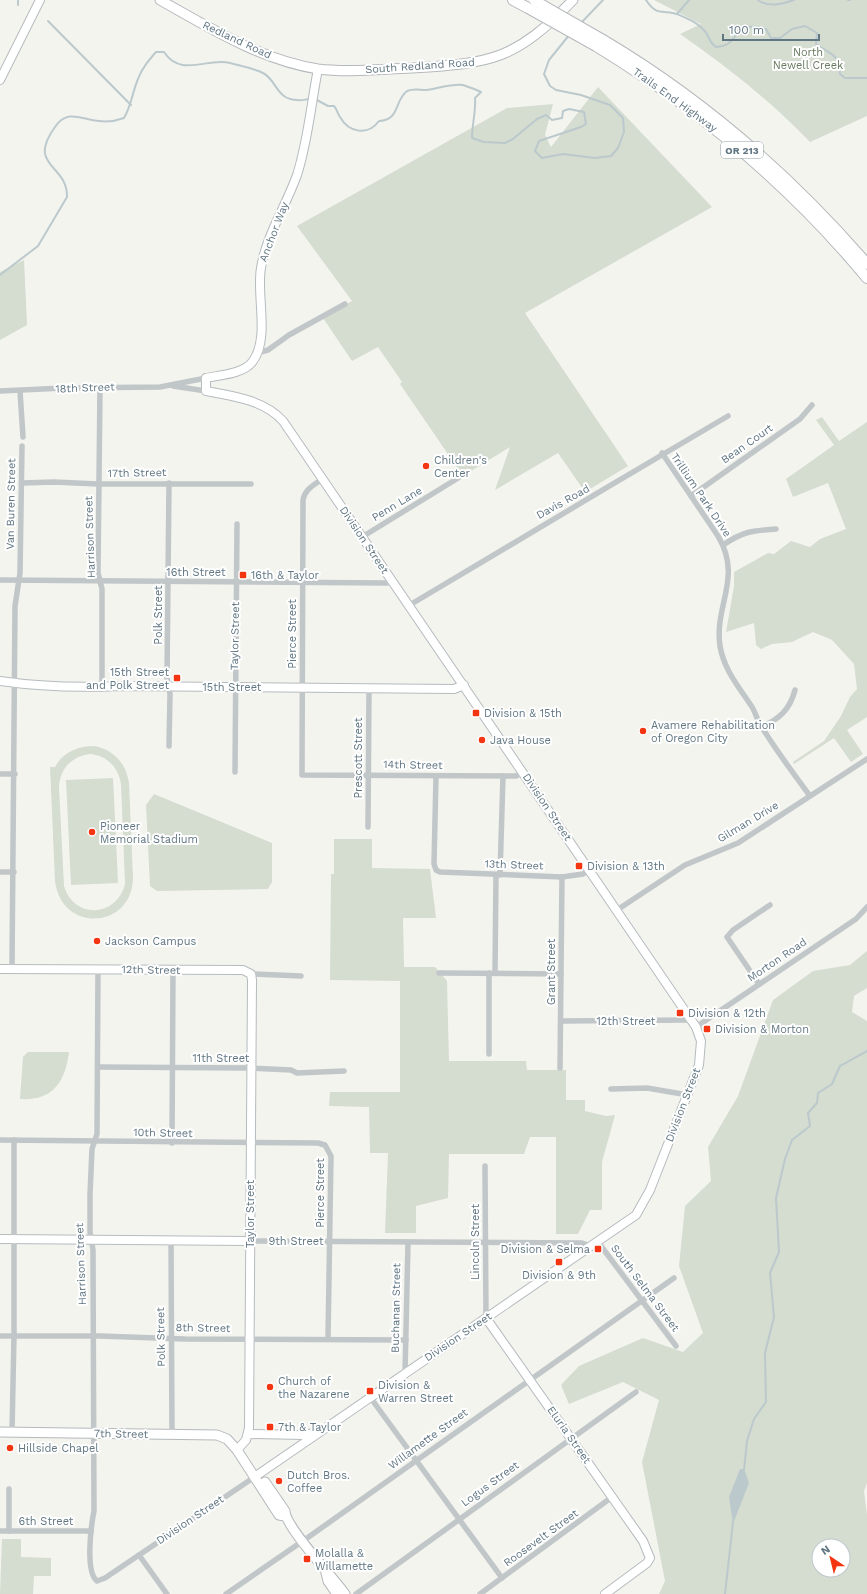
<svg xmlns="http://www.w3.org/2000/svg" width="867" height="1594" font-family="'Work Sans',sans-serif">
<rect width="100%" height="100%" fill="#f4f4ef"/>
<g fill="#d5dcd0" fill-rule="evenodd">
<path d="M 654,0 L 867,0 L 867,116 L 810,142 C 771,101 727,67 680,34 L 701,24 Z"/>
<polygon points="598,87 712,207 525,313 628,466 585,492 558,453 495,490 510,447 463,476 400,384 402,382 378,347 352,361 323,318 352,301 297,226 507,108 553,104 545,135 551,147"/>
<polygon points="24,260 27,325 0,340 0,272"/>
<polygon points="822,417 839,441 867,422 867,717 847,730 863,754 851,762 834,738 794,764 793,762 824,741 841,716 850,697 857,689 854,664 832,640 813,632 792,642 772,644 761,649 756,645 754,623 726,632 734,586 734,572 768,553 774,554 791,541 810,547 820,539 846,529 828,483 793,497 786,479 834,445 816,420"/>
<path d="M 94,746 C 114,750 126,763 129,783 L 133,878 C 132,930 61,933 55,881 L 50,767 L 55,767 C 63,752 78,746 94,746 ZM 89,754 C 106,755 118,766 121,784 L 125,884 C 117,917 74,920 64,886 L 59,787 C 60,769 71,757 89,754 Z"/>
<polygon points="113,778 118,883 71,885 66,780"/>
<polygon points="154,794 272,843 272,882 268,889 157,891 150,886 146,805"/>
<polygon points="334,839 372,839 372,868 430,869 436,918 403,918 404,967 435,967 447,981 449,1061 526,1061 527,1070 566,1070 566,1100 585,1100 585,1111 606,1116 615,1115 602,1162 602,1210 590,1210 578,1234 556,1234 556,1137 530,1137 524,1154 449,1154 448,1198 416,1206 416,1233 385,1233 388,1153 370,1153 369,1107 329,1106 330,1092 400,1092 400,981 330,980 331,874 334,874"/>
<path d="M 867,951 L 867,988 L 854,996 L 852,1012 L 867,1021 L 867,1483 L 864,1491 L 867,1515 L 867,1594 L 659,1594 L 665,1581 L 642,1462 L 659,1400 L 623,1382 L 569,1404 L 561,1385 L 579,1366 L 643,1338 L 683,1352 L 703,1333 L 679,1266 L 685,1206 L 711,1181 L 708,1147 L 738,1096 L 773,1000 L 813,971 L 850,965 ZM 819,1546 L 843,1546 L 843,1570 L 819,1570 Z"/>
<path d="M 28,1052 L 69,1052 C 65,1082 53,1101 20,1099 L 23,1057 Z"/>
<polygon points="2,1539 21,1539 21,1557 51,1558 51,1576 34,1576 33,1594 0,1594"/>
</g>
<polygon fill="#bbc9cd" points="740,1469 744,1469 749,1483 733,1524 729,1497"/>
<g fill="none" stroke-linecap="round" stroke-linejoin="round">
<g stroke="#bbc9cd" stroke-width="2">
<polyline points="18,0 18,5"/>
<path d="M 646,0 C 657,17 662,9 677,14 L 689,0"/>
<path d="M 758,0 C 768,8 782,4 794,0"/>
<polyline points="848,0 850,0"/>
<path d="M 677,14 C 689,19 699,23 707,34 C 710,40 710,43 716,47 C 737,45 732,33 744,28 C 751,25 759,28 766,29 L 771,38 L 780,38 L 792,29 L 805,26 L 817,33 L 816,44 C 831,55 839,53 840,74 L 845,78 L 867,78"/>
<polyline points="48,21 131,105"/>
<polyline points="580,24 603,0"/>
<path d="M 315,99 L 328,106 L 334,106 C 337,109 337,113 340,117 C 349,133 368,136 379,121 C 400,120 394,101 407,91 C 413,88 420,90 426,90 C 437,89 452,83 463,85 C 469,87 475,89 481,92 L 475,98 C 476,112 472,124 472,138 L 484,142 L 505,143 L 513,139 L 537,119 L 546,115 L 552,120 L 562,118 L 563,111 L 569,109 L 584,112 L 586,124 L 581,127 L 539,141 L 535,151 L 542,158 L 563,154 L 595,158 L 611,156 L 618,148 L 624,132 L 623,118 L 610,105 L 581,95 L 556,90 L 550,86 L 544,74 L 549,60 L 570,34"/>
<path d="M 0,275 L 38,246 L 67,197 C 68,164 26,167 55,127 C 68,108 82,120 99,121 C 107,122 116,121 124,118 C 132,104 132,93 138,79 C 142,68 149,60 156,52 L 164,52 C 181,78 208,57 230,63 C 241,66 253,68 263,73 C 277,80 276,100 298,100 C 302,101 306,99 310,99"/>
<polyline points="744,1470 747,1441 754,1419 766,1402 765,1353 774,1317 770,1273 779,1252 776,1198 785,1159 792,1140 810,1126 808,1113 817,1103 818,1093 832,1084 840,1066 867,1051"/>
<polyline points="725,1594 733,1522"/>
</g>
<defs>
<g id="secondary">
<polyline points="0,80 40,0"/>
<path d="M 0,681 C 41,687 79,688 120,686 L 454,689 L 464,685"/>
<polyline points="0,969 243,970 251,974 252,980 249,1428 246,1440 237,1450"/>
<polyline points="0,1239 250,1241"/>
<polyline points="486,1318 643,1541 650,1558 647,1563 605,1594"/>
<polyline points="248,1434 304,1435 315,1433"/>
<path d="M 256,1476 L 636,1215 L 650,1190 L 699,1065 L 701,1041 L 696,1027 L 685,1011 L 283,421 C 264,400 233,396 206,391 L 206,378 C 220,375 244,374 253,361 C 270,337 256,295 261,268 C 266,236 286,206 297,175 C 308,141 311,104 318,69"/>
</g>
<g id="primary">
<path d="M 160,0 C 210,28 261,60 318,69 C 349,73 381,69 412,68 C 493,63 515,60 573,0"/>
<polyline points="0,1432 217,1435 227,1439 237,1450 279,1515 285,1516"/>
<path d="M 265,1482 L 285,1511 C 285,1527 334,1578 345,1594"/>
<polyline points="326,1573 328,1581 337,1594"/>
</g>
<g id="highway">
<polyline points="513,0 528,8"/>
<path d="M 603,40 C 704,100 790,175 867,264"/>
<path d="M 596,46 C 699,109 790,185 867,278"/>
</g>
</defs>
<use href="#secondary" stroke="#b5bbbf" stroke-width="10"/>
<use href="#primary" stroke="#b4b9bc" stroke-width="11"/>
<use href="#highway" stroke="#b5b9bc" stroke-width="12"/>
<g stroke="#c1c6c8" stroke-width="5.5">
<polyline points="257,353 268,350 289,335 345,304"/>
<polyline points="173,386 206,391"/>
<polyline points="100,387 98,573 102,589 102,687"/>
<polyline points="0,391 64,388 160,387 206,378"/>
<polyline points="20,391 23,437"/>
<path d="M 662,453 L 718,536 C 743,578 714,605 720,646 C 724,670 739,687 752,707 C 756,714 758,722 763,729 C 777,752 794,774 810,796"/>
<path d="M 322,479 C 314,485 305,489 303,500 L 302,775 L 516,776 L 523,772"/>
<polyline points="22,483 54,482 98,484 251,484"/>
<polyline points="691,496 800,419 812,405"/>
<polyline points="362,537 463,475"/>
<path d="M 723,545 C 744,531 751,531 776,529"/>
<polyline points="0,580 387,583 391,581"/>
<path d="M 408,606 C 515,542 621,479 728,416"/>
<path d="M 761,727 C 780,719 790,709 795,690"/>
<polyline points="169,746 170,694 167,678 169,483"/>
<polyline points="235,772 237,524"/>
<polyline points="0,774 15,774"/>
<polyline points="436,776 434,864 436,870 440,872 562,877 583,874 589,870"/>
<polyline points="368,827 369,688"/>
<polyline points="0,872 14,872"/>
<polyline points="500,875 503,776"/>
<polyline points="617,910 685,865 738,843 867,759"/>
<polyline points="12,969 15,606 20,573 22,446"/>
<path d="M 98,970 L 97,1134 L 92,1149 L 90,1194 L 90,1232 L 93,1250 L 94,1511 C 91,1526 85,1572 97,1581 L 105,1578 L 256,1476"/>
<polyline points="439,973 561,974"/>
<polyline points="495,973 496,875"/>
<polyline points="251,974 301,976"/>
<polyline points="759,984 727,937 733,930 770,905"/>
<polyline points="561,1021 691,1020"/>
<polyline points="696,1027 856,919 867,907"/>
<polyline points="489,1054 489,973"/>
<polyline points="98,1067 251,1068 291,1070 297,1073 344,1071"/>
<polyline points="560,1068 562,877"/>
<polyline points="611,1089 647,1088 688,1095"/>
<polyline points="0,1140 318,1143 325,1145 331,1156 328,1338"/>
<polyline points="172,1143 173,971"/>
<polyline points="485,1166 486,1318"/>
<polyline points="171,1240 172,1434"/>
<polyline points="250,1241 582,1243 591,1246"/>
<polyline points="598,1242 676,1346"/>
<polyline points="0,1336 100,1336 185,1339 406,1340"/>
<polyline points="405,1374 408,1242"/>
<polyline points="370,1397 502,1578"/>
<polyline points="12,1432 14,1336 14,1140"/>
<polyline points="9,1489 9,1531"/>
<polyline points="0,1531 91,1531"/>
<polyline points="139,1555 167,1594"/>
<polyline points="226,1594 310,1536 674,1278"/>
<polyline points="356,1594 636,1392"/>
<polyline points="480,1594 612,1497"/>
</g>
<use href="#secondary" stroke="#fff" stroke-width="8"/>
<use href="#primary" stroke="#fff" stroke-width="9"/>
<use href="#highway" stroke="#fff" stroke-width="10"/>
<defs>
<g id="highway-bridge">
<polyline points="535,1 603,40"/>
<polyline points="528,8 596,46"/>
</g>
</defs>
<use href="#highway-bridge" stroke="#b5b9bc" stroke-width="12" stroke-linecap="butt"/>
<use href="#highway-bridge" stroke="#fff" stroke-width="10"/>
</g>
<g fill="#f33511" stroke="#fff" stroke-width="1.5">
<circle cx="426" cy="466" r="4"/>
<rect x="239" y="571" width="8" height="8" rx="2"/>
<rect x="173" y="674" width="8" height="8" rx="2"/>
<rect x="472" y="709" width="8" height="8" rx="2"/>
<circle cx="643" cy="731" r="4"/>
<circle cx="482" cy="740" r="4"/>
<circle cx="92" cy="832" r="4"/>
<rect x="575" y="862" width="8" height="8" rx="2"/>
<circle cx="97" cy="941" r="4"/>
<rect x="676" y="1009" width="8" height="8" rx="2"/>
<rect x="703" y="1025" width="8" height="8" rx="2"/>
<rect x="594" y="1245" width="8" height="8" rx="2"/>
<rect x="555" y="1258" width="8" height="8" rx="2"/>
<circle cx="270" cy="1387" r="4"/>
<rect x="366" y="1387" width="8" height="8" rx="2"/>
<rect x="266" y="1423" width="8" height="8" rx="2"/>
<circle cx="10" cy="1448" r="4"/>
<circle cx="279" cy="1481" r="4"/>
<rect x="303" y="1555" width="8" height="8" rx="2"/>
</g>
<g text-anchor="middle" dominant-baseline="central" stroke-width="4" stroke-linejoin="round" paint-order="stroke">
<rect fill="#fff" stroke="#909fa8" stroke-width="1" x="721" y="142" width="42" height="16" rx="3"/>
<g font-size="10" font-weight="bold" fill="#607683">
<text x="742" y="150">OR 213</text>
</g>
<g font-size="11" fill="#607683" stroke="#fff">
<text transform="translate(237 40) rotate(25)">Redland Road</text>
<text transform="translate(420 66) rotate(-4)">South Redland Road</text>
<text transform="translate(675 100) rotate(36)">Trails End Highway</text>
<text transform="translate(274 232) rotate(-69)">Anchor Way</text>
<text transform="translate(85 388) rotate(-2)">18th Street</text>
<text transform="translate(747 444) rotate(-35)">Bean Court</text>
<text transform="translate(137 473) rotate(-1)">17th Street</text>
<text transform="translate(701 495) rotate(56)">Trillium Park Drive</text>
<text transform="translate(563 502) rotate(-29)">Davis Road</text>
<text transform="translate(11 504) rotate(-89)">Van Buren Street</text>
<text transform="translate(397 504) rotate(-31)">Penn Lane</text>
<text transform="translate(90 537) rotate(-92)">Harrison Street</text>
<text transform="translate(364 540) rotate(56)">Division Street</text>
<text x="196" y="572">16th Street</text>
<text transform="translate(158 615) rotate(-90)">Polk Street</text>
<text transform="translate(292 634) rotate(-90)">Pierce Street</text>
<text transform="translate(235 636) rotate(-89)">Taylor Street</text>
<text x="232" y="687">15th Street</text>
<text transform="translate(358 758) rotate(-90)">Prescott Street</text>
<text transform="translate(413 765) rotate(1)">14th Street</text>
<text transform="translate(547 807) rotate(56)">Division Street</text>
<text transform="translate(748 822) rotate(-31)">Gilman Drive</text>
<text transform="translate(514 865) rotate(2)">13th Street</text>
<text transform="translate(777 960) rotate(-34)">Morton Road</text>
<text transform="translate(151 970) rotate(1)">12th Street</text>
<text transform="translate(551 972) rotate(-90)">Grant Street</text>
<text x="626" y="1021">12th Street</text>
<text x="221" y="1058">11th Street</text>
<text transform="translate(683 1105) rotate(-69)">Division Street</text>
<text transform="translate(163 1133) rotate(1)">10th Street</text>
<text transform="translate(320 1193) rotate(-90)">Pierce Street</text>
<text transform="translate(250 1214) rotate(-90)">Taylor Street</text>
<text x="296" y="1241">9th Street</text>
<text transform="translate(475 1242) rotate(-90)">Lincoln Street</text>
<text transform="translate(81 1264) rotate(-92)">Harrison Street</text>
<text transform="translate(645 1288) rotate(53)">South Selma Street</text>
<text transform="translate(396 1308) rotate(-89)">Buchanan Street</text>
<text transform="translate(203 1328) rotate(1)">8th Street</text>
<text transform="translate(161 1337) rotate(-91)">Polk Street</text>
<text transform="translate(458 1337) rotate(-34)">Division Street</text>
<text transform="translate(121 1434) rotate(1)">7th Street</text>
<text transform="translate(569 1435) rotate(55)">Eluria Street</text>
<text transform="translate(428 1439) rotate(-36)">Willamette Street</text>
<text transform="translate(490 1484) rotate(-36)">Logus Street</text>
<text transform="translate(190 1520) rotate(-34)">Division Street</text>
<text x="46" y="1521">6th Street</text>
<text transform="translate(541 1538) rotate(-36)">Roosevelt Street</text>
</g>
<g font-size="11" fill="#677a60" stroke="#fff">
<text x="808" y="52">North<tspan x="808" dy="13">Newell Creek</tspan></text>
</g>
<g font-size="11" fill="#607683" stroke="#fff" text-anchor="start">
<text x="434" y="460">Children's<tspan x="434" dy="13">Center</tspan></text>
<text x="251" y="575">16th &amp; Taylor</text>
<text x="169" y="672" text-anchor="end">15th Street<tspan x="169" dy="13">and Polk Street</tspan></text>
<text x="484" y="713">Division &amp; 15th</text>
<text x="651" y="725">Avamere Rehabilitation<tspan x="651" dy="13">of Oregon City</tspan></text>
<text x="490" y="740">Java House</text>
<text x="100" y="826">Pioneer<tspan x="100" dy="13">Memorial Stadium</tspan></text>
<text x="587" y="866">Division &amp; 13th</text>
<text x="105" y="941">Jackson Campus</text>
<text x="688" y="1013">Division &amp; 12th</text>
<text x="715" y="1029">Division &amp; Morton</text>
<text x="590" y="1249" text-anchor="end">Division &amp; Selma</text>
<text x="559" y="1275" text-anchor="middle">Division &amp; 9th</text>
<text x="278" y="1381">Church of<tspan x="278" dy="13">the Nazarene</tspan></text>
<text x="378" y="1385">Division &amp;<tspan x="378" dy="13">Warren Street</tspan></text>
<text x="278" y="1427">7th &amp; Taylor</text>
<text x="18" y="1448">Hillside Chapel</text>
<text x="287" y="1475">Dutch Bros.<tspan x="287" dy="13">Coffee</tspan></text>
<text x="315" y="1553">Molalla &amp;<tspan x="315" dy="13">Willamette</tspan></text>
</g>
</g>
<g transform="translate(831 1558) rotate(325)"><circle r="19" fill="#ffffff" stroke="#bfc8cd"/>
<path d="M0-3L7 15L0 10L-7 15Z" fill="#f33511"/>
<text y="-6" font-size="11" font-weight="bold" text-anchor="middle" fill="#607683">N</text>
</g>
<path d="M723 34v6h96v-6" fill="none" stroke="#607683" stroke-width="2"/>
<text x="729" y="34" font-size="12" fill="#607683" stroke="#ffffff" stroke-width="3" paint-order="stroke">100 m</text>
</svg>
